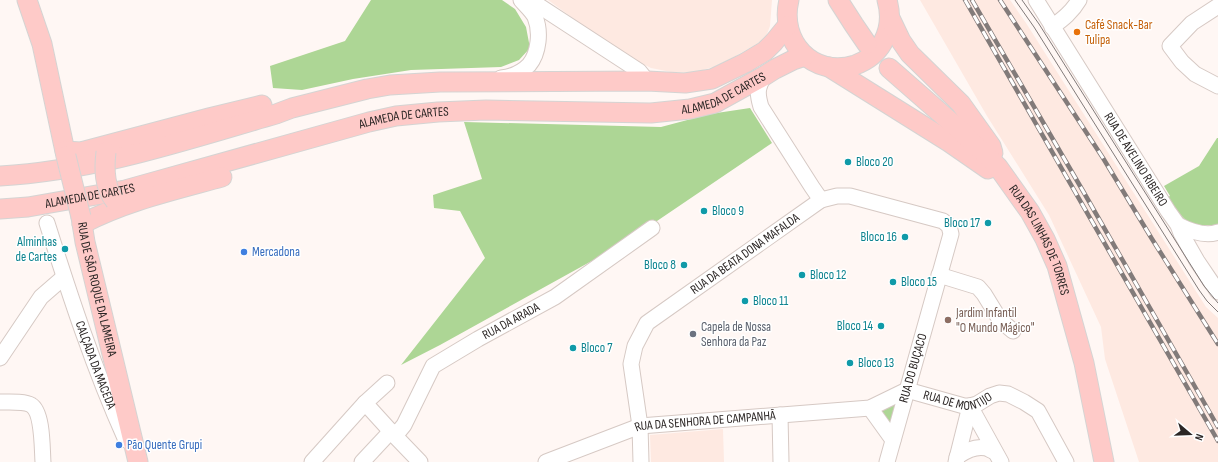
<svg xmlns="http://www.w3.org/2000/svg" width="1218" height="462" font-family="'Sofia Sans Condensed',sans-serif">
<rect width="100%" height="100%" fill="#fff7f4"/>
<g fill="#fee9e1">
<polygon points="548,0 772,0 770,26 767,34 760,42 734,57 713,67 693,73 671,72 651,68 621,53"/>
<polygon points="920,0 1010,0 1026,23 1206,307 1218,318 1218,462 1139,462 1105,359 1101,327 1049,215 987,116"/>
<polygon points="723,429 724,462 651,462 650,435"/>
</g>
<g fill="#add695">
<polygon points="371,0 502,0 515,9 526,27 530,48 519,60 501,67 411,70 353,79 302,90 273,88 270,66 345,41"/>
<polygon points="750,108 772,143 626,242 440,345 401,365 485,258 460,211 434,208 433,195 482,179 464,122 661,127 710,114"/>
<path d="M 1217,138 L 1218,138 L 1218,225 C 1188,227 1183,221 1168,197 L 1170,196 L 1164,186 L 1199,166 Z"/>
<polygon points="898,402 890,425 879,408"/>
</g>
<g fill="none" stroke-linecap="round" stroke-linejoin="round">
<defs>
<g id="minor">
<polyline points="530,0 639,71 647,81"/>
<path id="s1" d="M 1036,0 L 1168,211 L 1178,225 L 1181,233 L 1197,261 L 1218,292"/>
<polyline points="1218,6 1192,23 1170,46 1182,62 1195,74 1218,86"/>
<path d="M 1052,27 C 1063,19 1072,12 1079,0"/>
<path d="M 764,76 C 757,89 757,93 761,107 L 812,187 L 821,200"/>
<path d="M 501,78 C 511,77 522,72 529,65 C 539,53 541,31 535,17 C 532,11 525,5 521,0"/>
<path id="s2" d="M 47,223 C 70,296 94,369 125,438 L 128,441"/>
<path d="M 1178,225 C 1190,231 1205,237 1218,232"/>
<polyline points="939,275 978,287 984,294 1000,320 1013,331"/>
<polyline points="0,358 41,297 64,277"/>
<path id="s3" d="M 907,390 L 964,406 L 970,406 L 977,404 L 990,396 L 999,393 L 1008,394 L 1024,402 L 1038,411 L 1066,462"/>
<path d="M 0,402 C 8,402 25,401 31,405 C 43,412 42,449 43,462"/>
<polyline points="365,403 387,383"/>
<polyline points="970,406 1001,462"/>
<polyline points="870,408 893,440"/>
<polyline points="780,415 781,462"/>
<path id="s4" d="M 395,436 L 404,425 L 433,366 L 478,339 L 555,297 L 652,228"/>
<path d="M 957,457 C 965,451 976,446 986,448 C 989,449 992,451 995,452"/>
<polyline points="312,462 365,403 395,436 420,462"/>
<polyline points="362,462 391,431"/>
<path id="s5" d="M 546,462 L 640,426 L 870,408 L 907,390"/>
<path id="s6" d="M 641,462 L 640,426 L 631,364 L 635,346 L 647,323 L 821,200 L 837,196 L 850,196 L 943,221 L 949,226 L 951,234 L 887,462"/>
<polyline points="956,462 970,406"/>
</g>
<g id="major">
<polyline points="27,0 42,44 66,156"/>
<path d="M 789,0 C 779,41 812,78 855,65 C 866,61 877,53 883,42 C 890,29 891,14 887,0"/>
<polyline points="838,0 854,25 867,44"/>
<polyline points="890,18 901,41 910,54 961,104 991,146 993,153"/>
<polyline points="829,67 949,142 988,169"/>
<path id="s7" d="M 889,68 L 961,131 L 998,167 L 1030,212 L 1045,239 L 1057,266 L 1084,363 L 1104,462"/>
<polyline points="65,151 81,152 209,118 262,105"/>
<path d="M 0,176 C 95,171 186,140 276,114 L 292,108 L 367,89 L 390,85 L 440,82 L 647,81 L 685,83 L 712,79 L 745,63 L 765,51 L 774,42 L 787,26"/>
<path id="s8" d="M 0,209 L 28,207 L 125,190 L 369,122 L 396,116 L 438,112 L 486,110 L 651,113 L 690,109 L 715,103 L 764,76 L 775,69 L 793,60 L 805,56"/>
<path id="s9" d="M 81,217 L 85,242 L 138,462"/>
<path d="M 82,224 C 126,201 175,190 222,177"/>
</g>
</defs>
<use href="#minor" stroke="#d6c9c4" stroke-width="17"/>
<use href="#major" stroke="#d5d4d3" stroke-width="21"/>
<use href="#minor" stroke="#fff" stroke-width="15"/>
<use href="#major" stroke="#fecac8" stroke-width="19"/>
<g stroke="#827b7a" stroke-width="1">
<polyline points="1015,0 1034,27 1199,290 1207,301 1218,312"/>
<polyline points="1022,0 1039,24 1204,286 1218,303"/>
</g>
<defs>
<g id="rail">
<polyline points="965,0 1218,441"/>
<polyline points="972,0 1083,191 1218,427"/>
<polyline points="1000,0 1103,158 1152,239 1218,344"/>
</g>
</defs>
<use href="#rail" stroke="#827b7a" stroke-width="4.5"/>
<use href="#rail" stroke="#fff" stroke-width="3" stroke-dasharray="9" stroke-linecap="butt"/>
<defs>
<g id="major-bridge">
<path d="M 106,152 C 104,169 104,187 115,201"/>
<polyline points="66,156 81,217"/>
</g>
</defs>
<use href="#major-bridge" stroke="#d5d4d3" stroke-width="21" stroke-linecap="butt"/>
<use href="#major-bridge" stroke="#fecac8" stroke-width="19"/>
</g>
<circle fill="#e8710a" stroke="#fff" stroke-width="1.5" cx="1077" cy="32" r="4"/>
<g fill="#0f9aa8" stroke="#fff" stroke-width="1.5">
<circle cx="848" cy="162" r="4"/>
<circle cx="704" cy="211" r="4"/>
<circle cx="988" cy="223" r="4"/>
<circle cx="905" cy="237" r="4"/>
<circle cx="65" cy="249" r="4"/>
<circle cx="684" cy="265" r="4"/>
<circle cx="802" cy="275" r="4"/>
<circle cx="893" cy="282" r="4"/>
<circle cx="745" cy="301" r="4"/>
<circle cx="881" cy="326" r="4"/>
<circle cx="573" cy="348" r="4"/>
<circle cx="850" cy="363" r="4"/>
</g>
<g fill="#3f7fe0" stroke="#fff" stroke-width="1.5">
<circle cx="244" cy="252" r="4"/>
<circle cx="119" cy="445" r="4"/>
</g>
<circle fill="#8d6e63" stroke="#fff" stroke-width="1.5" cx="948" cy="320" r="4"/>
<circle fill="#6b7280" stroke="#fff" stroke-width="1.5" cx="693" cy="334" r="4"/>
<g text-anchor="middle" dominant-baseline="central" stroke-width="3" stroke-linejoin="round" paint-order="stroke">
<g font-size="13" fill="#c56008" stroke="#fff" text-anchor="start">
<text x="1085" y="25">Café Snack-Bar<tspan x="1085" dy="15">Tulipa</tspan></text>
</g>
<g font-size="13" fill="#2b2625" stroke="#fff">
<text stroke="none"><textPath href="#s8" startOffset="739">ALAMEDA DE CARTES</textPath></text>
<text stroke="none"><textPath href="#s8" startOffset="415">ALAMEDA DE CARTES</textPath></text>
<text stroke="none"><textPath href="#s1" startOffset="188">RUA DE AVELINO RIBEIRO</textPath></text>
<text stroke="none"><textPath href="#s8" startOffset="91">ALAMEDA DE CARTES</textPath></text>
<text stroke="none"><textPath href="#s7" startOffset="232">RUA DAS LINHAS DE TORRES</textPath></text>
<text stroke="none"><textPath href="#s6" startOffset="263">RUA DA BEATA DONA MAFALDA</textPath></text>
<text stroke="none"><textPath href="#s9" startOffset="74">RUA DE SÃO ROQUE DA LAMEIRA</textPath></text>
<text stroke="none"><textPath href="#s4" startOffset="170">RUA DA ARADA</textPath></text>
<text stroke="none"><textPath href="#s2" startOffset="150">CALÇADA DA MACEDA</textPath></text>
<text transform="translate(913 368) rotate(-74)">RUA DO BUÇACO</text>
<text stroke="none"><textPath href="#s3" startOffset="53">RUA DE MONTIJO</textPath></text>
<text stroke="none"><textPath href="#s5" startOffset="166">RUA DA SENHORA DE CAMPANHÃ</textPath></text>
</g>
<g font-size="13" fill="#0d838f" stroke="#fff" text-anchor="start">
<text x="856" y="162">Bloco 20</text>
<text x="712" y="211">Bloco 9</text>
<text x="980" y="223" text-anchor="end">Bloco 17</text>
<text x="897" y="237" text-anchor="end">Bloco 16</text>
<text x="57" y="242" text-anchor="end">Alminhas<tspan x="57" dy="15">de Cartes</tspan></text>
<text x="676" y="265" text-anchor="end">Bloco 8</text>
<text x="810" y="275">Bloco 12</text>
<text x="901" y="282">Bloco 15</text>
<text x="753" y="301">Bloco 11</text>
<text x="873" y="326" text-anchor="end">Bloco 14</text>
<text x="581" y="348">Bloco 7</text>
<text x="858" y="363">Bloco 13</text>
</g>
<g font-size="13" fill="#366cbe" stroke="#fff" text-anchor="start">
<text x="252" y="252">Mercadona</text>
<text x="127" y="445">Pão Quente Grupi</text>
</g>
<g font-size="13" fill="#785e54" stroke="#fff" text-anchor="start">
<text x="956" y="313">Jardim Infantil<tspan x="956" dy="15">"O Mundo Mágico"</tspan></text>
</g>
<g font-size="13" fill="#5b616d" stroke="#fff" text-anchor="start">
<text x="701" y="327">Capela de Nossa<tspan x="701" dy="15">Senhora da Paz</tspan></text>
</g>
</g>
<g transform="translate(1190 434) rotate(109)" stroke="#ffffff" stroke-width="3" paint-order="stroke">
<path d="M0-3L7 15L0 10L-7 15Z" fill="#2b2625"/>
<text y="-6" font-size="11" font-weight="bold" text-anchor="middle" fill="#2b2625">N</text>
</g>
</svg>
